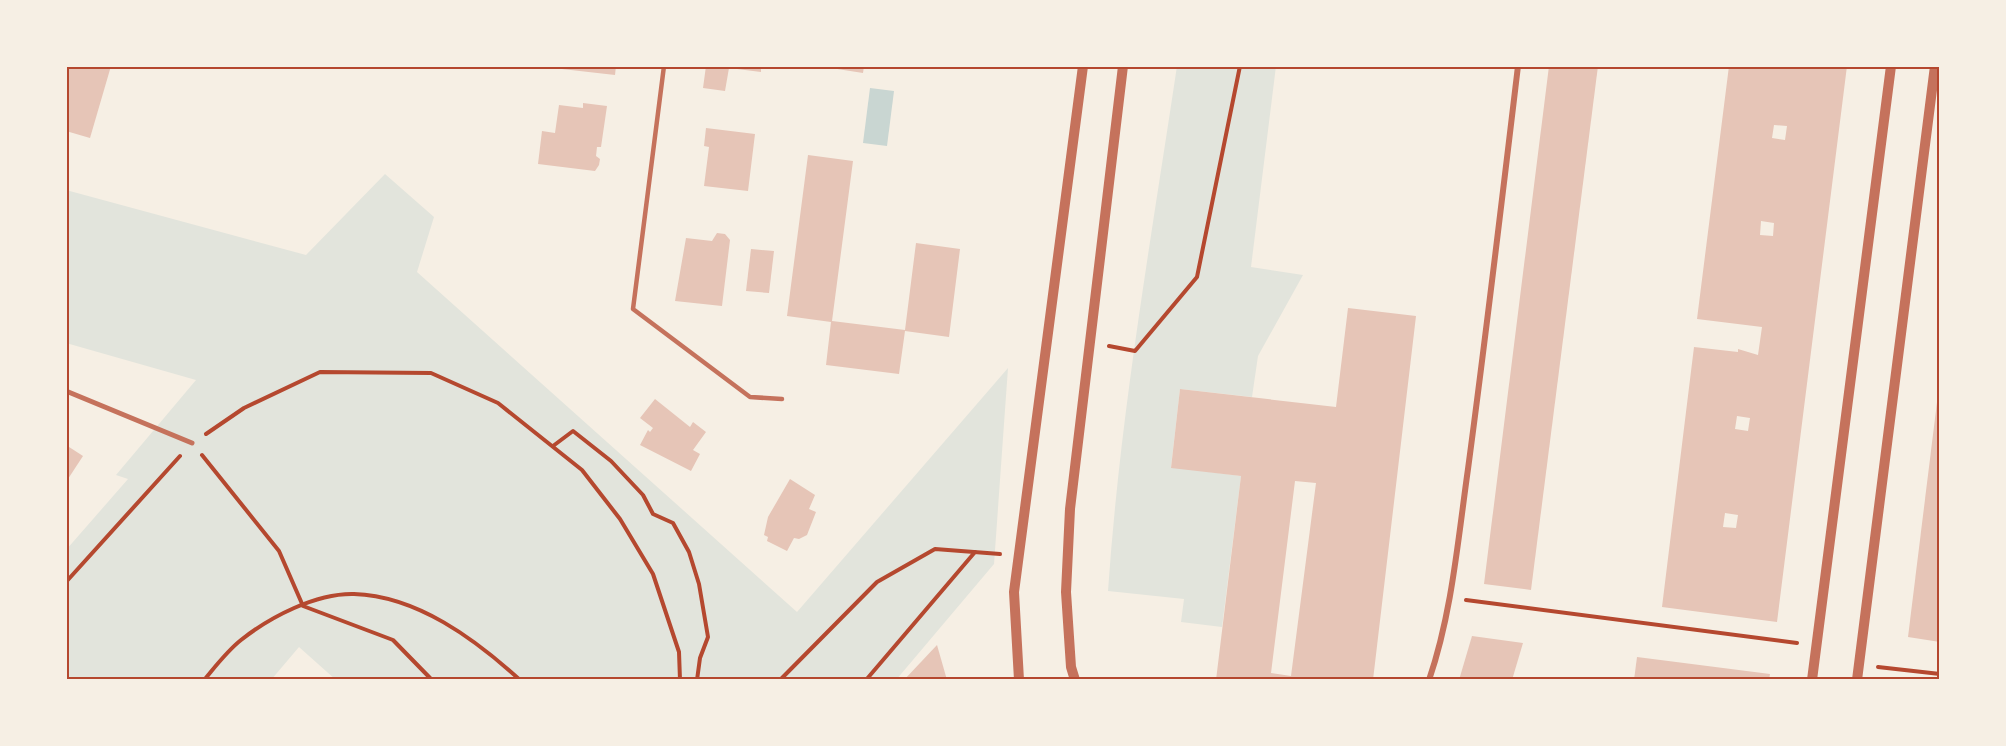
<svg xmlns="http://www.w3.org/2000/svg" width="2006" height="746" font-family="Manrope,sans-serif">
<rect width="100%" height="100%" fill="#f6efe4"/>
<g fill="#e2e4dc">
<path d="M 1177,66 L 1276,66 L 1251,267 L 1303,275 L 1258,356 L 1252,397 L 1180,389 L 1171,467 L 1241,476 L 1222,627 L 1181,622 L 1184,599 L 1108,591 C 1120,415 1151,240 1177,66 Z"/>
<polygon points="385,174 434,217 417,272 797,612 1008,368 994,564 896,680 336,680 299,647 271,680 66,680 66,550 128,479 116,475 196,380 66,343 66,190 306,255"/>
</g>
<polygon fill="#c9d6d2" points="870,88 894,91 887,146 863,143"/>
<g fill="#e6c5b7" fill-rule="evenodd">
<polygon points="66,66 111,66 90,138 66,131"/>
<polygon points="563,66 616,66 615,75 562,69"/>
<polygon points="706,66 761,66 761,72 729,68 725,91 703,88"/>
<polygon points="818,66 864,66 863,73"/>
<polygon points="1549,66 1598,66 1531,590 1484,584"/>
<path d="M 1729,66 L 1847,66 L 1777,622 L 1662,607 L 1694,347 L 1738,352 L 1738,349 L 1758,355 L 1762,327 L 1697,319 ZM 1774,125 L 1787,126 L 1785,140 L 1772,138 ZM 1761,221 L 1774,223 L 1773,236 L 1760,235 ZM 1737,416 L 1750,418 L 1748,431 L 1735,429 ZM 1725,513 L 1738,515 L 1736,528 L 1723,527 Z"/>
<polygon points="583,103 607,106 601,147 597,147 596,156 600,159 599,165 595,171 538,164 542,131 555,133 559,105 583,108"/>
<polygon points="706,128 755,134 748,191 704,186 709,147 704,146"/>
<polygon points="808,155 853,161 832,321 905,330 916,243 960,249 949,337 905,331 899,374 826,365 831,322 787,316"/>
<polygon points="717,233 725,234 730,240 722,306 675,301 686,238 712,241"/>
<polygon points="751,249 774,251 769,293 746,291"/>
<path d="M 1348,308 L 1416,316 L 1373,680 L 1216,680 L 1241,476 L 1171,468 L 1180,389 L 1336,407 ZM 1295,481 L 1316,483 L 1291,676 L 1271,673 Z"/>
<polygon points="1939,386 1940,386 1940,642 1908,637"/>
<polygon points="655,399 690,427 693,422 706,432 693,450 700,454 691,471 640,445 648,430 650,432 653,428 640,418"/>
<polygon points="66,445 83,456 66,482"/>
<polygon points="790,479 815,495 809,509 816,512 807,535 799,539 794,538 787,551 767,541 768,537 764,535 768,517"/>
<polygon points="1472,636 1523,643 1512,680 1459,680"/>
<polygon points="937,645 947,680 904,680"/>
<polygon points="1637,657 1770,674 1769,680 1634,680"/>
</g>
<g fill="none" stroke-linecap="round" stroke-linejoin="round">
<g stroke="#b5482f" stroke-width="4">
<polyline points="1109,346 1135,351 1197,277 1240,66"/>
<polyline points="206,434 244,408 320,372 431,373 498,403 582,470 620,519 653,574 679,652 680,680"/>
<polyline points="553,446 573,431 611,461 643,495 653,514 673,523 689,552 699,584 708,637 700,658 697,680"/>
<polyline points="202,455 279,551 303,606 393,640 432,680"/>
<polyline points="66,582 180,456"/>
<polyline points="1466,600 1797,643"/>
<polyline points="1878,667 1940,674"/>
<path d="M 204,680 C 215,667 227,651 241,640 C 270,617 316,593 354,594 C 417,596 475,639 520,680"/>
<polyline points="780,680 877,582 935,549 1000,554"/>
<polyline points="866,680 975,552"/>
</g>
<polyline stroke="#c5725c" stroke-width="4.5" points="664,66 633,309 750,397 782,399"/>
<polyline stroke="#c5725c" stroke-width="5" points="66,391 192,443"/>
<path stroke="#c5725c" stroke-width="6" d="M 1429,680 C 1452,613 1458,539 1468,469 C 1486,335 1502,200 1518,66"/>
<g stroke="#c5725c" stroke-width="10">
<polyline points="1019,680 1014,592 1083,66"/>
<polyline points="1075,680 1071,667 1066,592 1070,509 1123,66"/>
<polyline points="1812,680 1891,66"/>
<polyline points="1857,680 1935,66"/>
</g>
</g>
<rect width="2006" height="746" fill="none" stroke="#f6efe4" stroke-width="135"/>
<rect x="68" y="68" width="1870" height="610" fill="none" stroke="#b5482f" stroke-width="2"/>
</svg>
